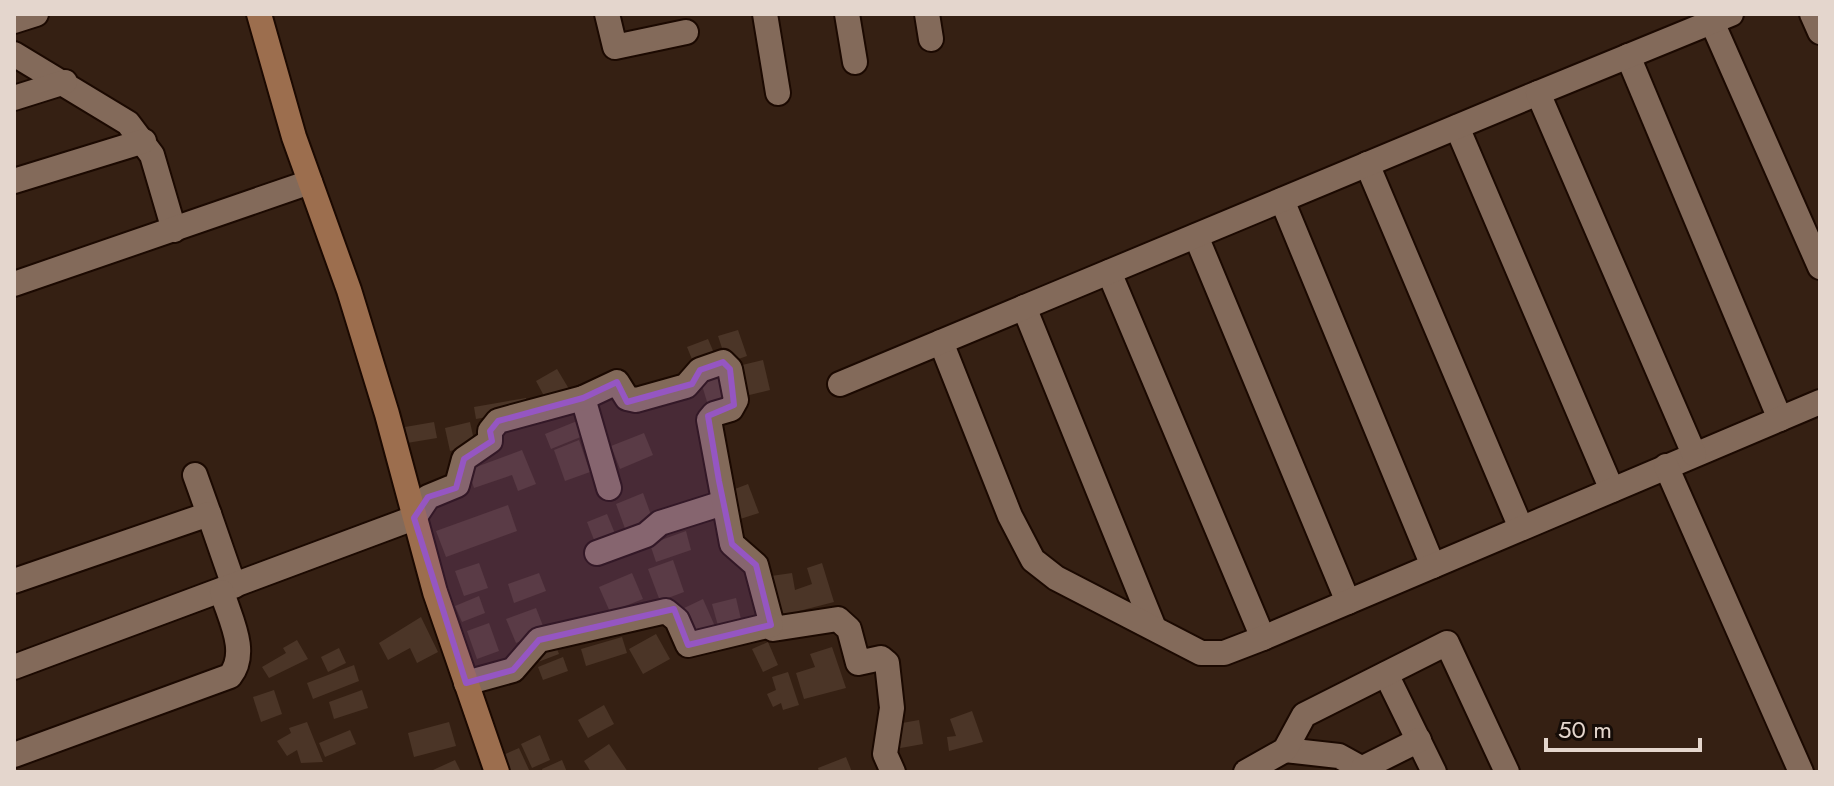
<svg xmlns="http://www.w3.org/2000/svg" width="1834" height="786" font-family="Jost,sans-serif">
<rect width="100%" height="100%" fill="#352013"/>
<g fill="#4b3527">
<polygon points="738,330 747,356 727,363 718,336"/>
<polygon points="708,339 717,360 696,369 687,347"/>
<polygon points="763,360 770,390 741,397 734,367"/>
<polygon points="557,369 572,394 550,407 536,381"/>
<polygon points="720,372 729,401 709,408 700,379"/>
<polygon points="526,398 528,410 476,419 474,407"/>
<polygon points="582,419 588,434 551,449 545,434"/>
<polygon points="434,422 437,438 407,443 405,427"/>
<polygon points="470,422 475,445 450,451 445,428"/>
<polygon points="644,433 653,455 620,469 611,446"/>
<polygon points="579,440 590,472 565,481 554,450"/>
<polygon points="522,450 536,484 518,491 512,475 474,488 468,470"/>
<polygon points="748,484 759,513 737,520 727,492"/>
<polygon points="643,493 654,523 627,534 616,504"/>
<polygon points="508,505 517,531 446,557 436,531"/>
<polygon points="607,514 618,541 598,550 587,522"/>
<polygon points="686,531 691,550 656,562 650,544"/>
<polygon points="673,560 684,592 660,601 648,569"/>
<polygon points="479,563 488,588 464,596 455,571"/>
<polygon points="822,563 834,602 799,611 800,618 779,622 771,576 792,573 795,590 812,584 807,568"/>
<polygon points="539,573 546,591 514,603 508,584"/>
<polygon points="632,573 643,599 610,612 599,587"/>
<polygon points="479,596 485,613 462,622 455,606"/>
<polygon points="736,598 743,628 720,633 712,604"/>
<polygon points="703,599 717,631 694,641 680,610"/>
<polygon points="536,608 545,631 516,643 506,619"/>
<polygon points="421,617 438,652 417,663 410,648 388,660 379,643"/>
<polygon points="489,623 499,651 477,659 467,631"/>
<polygon points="656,634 670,659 643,674 629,649"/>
<polygon points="622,637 627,653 586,666 581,649"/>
<polygon points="297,640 308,659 269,678 262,667 286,653 283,648"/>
<polygon points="554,641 559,654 538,662 533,649"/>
<polygon points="768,642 778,665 763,672 752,649"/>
<polygon points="832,647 846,688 804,699 796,673 815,667 810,654"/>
<polygon points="339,648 346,663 328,672 321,657"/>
<polygon points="563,657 568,671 543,680 538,667"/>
<polygon points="354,665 359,681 313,699 307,683"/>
<polygon points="788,672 799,705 783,710 781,703 773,707 767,694 776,690 772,677"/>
<polygon points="274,690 282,714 261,722 253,697"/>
<polygon points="362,690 368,708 334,719 329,702"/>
<polygon points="604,705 614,724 588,738 578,720"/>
<polygon points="972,711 983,742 949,751 947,737 956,736 950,719"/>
<polygon points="919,720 923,744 895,749 891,725"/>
<polygon points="307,722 323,762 301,763 297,750 287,756 277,741 291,733 289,728"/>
<polygon points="449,722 456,746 414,757 408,733"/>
<polygon points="350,730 356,744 325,757 319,743"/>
<polygon points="540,735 550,760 532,768 521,744"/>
<polygon points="609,744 628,772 591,772 584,761"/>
<polygon points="519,748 530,772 499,772 494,759"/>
<polygon points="846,757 852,772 819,772 818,768"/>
<polygon points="455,760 461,772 434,772 433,770"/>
<polygon points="562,760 567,772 543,772 542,769"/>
</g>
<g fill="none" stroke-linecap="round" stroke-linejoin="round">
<defs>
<g id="street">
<polyline points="607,14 615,47 686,32"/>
<polyline points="765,14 778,93"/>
<polyline points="847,14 855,62"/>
<polyline points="927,14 931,39"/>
<polyline points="1812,14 1820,32"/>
<polyline points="14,21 36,14"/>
<polyline points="1712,22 1820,267"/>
<polyline points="14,54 128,123 152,155 174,230"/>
<polyline points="1628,56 1780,419"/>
<polyline points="14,98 65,82"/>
<polyline points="1457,127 1612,490"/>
<polyline points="1367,164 1521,528"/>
<polyline points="14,181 144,141"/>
<polyline points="1282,200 1433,566"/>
<polyline points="1196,236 1348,602"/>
<polyline points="1109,272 1263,638"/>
<polyline points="14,284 310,182"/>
<polyline points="1024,307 1154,628"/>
<polyline points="941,342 1010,516 1033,560 1056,578 1201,653 1224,653 1263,638 1820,402"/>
<polyline points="840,384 1538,93"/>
<polyline points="583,398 609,488"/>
<polyline points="1694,454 1538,93 1731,14"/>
<polyline points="1666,466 1801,772"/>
<polyline points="195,475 209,514"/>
<polyline points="597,553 646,535 660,523 723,503"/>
<polyline points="14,581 209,514 234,586"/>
<polyline points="14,667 414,518 428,497 457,485 464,459 490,441 490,431 498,421 583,398 617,382 627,398 636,400 686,386 700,370 723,362 730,369 736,400 731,409 714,414 709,420 732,544 756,565 773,629 838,619 849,629 858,663 881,658 887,663 892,708 885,754 893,772"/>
<polyline points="1386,674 1434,772"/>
<polyline points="466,683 513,670 539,640 666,611 677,620 688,645 771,625"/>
<polyline points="1285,750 1339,756 1368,772"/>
<path d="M 14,755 L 230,676 C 249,652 230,619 222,592"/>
<polyline points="1363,768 1419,740"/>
<polyline points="1246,772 1285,750 1304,715 1447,643 1507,772"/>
</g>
<polyline id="secondary" points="259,14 294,137 349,290 387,414 435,592 497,772"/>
</defs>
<use href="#street" stroke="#1b0901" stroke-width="28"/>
<use href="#secondary" stroke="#1b0901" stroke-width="28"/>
<use href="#street" stroke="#836a5a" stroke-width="24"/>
<use href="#secondary" stroke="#9c6e4e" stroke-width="24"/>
</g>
<path fill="#9556c2" fill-opacity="0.2" stroke="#9556c2" stroke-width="6" stroke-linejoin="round" d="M 723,362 L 730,369 L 734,405 L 708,416 L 719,481 L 732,544 L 756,565 L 771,625 L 688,645 L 674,609 L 539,640 L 513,670 L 466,683 L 414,518 L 428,497 L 456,488 L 464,459 L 492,441 L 490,431 L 498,421 L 583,398 L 617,382 L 627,402 L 692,384 L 700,370 Z"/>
<rect width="1834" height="786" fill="none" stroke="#e4d6cd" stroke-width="32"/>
<path d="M1546 738v12h154v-12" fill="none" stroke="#e4d6cd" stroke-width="4"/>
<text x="1558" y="738" font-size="24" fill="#e4d6cd" stroke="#150c07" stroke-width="6" paint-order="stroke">50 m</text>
</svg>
